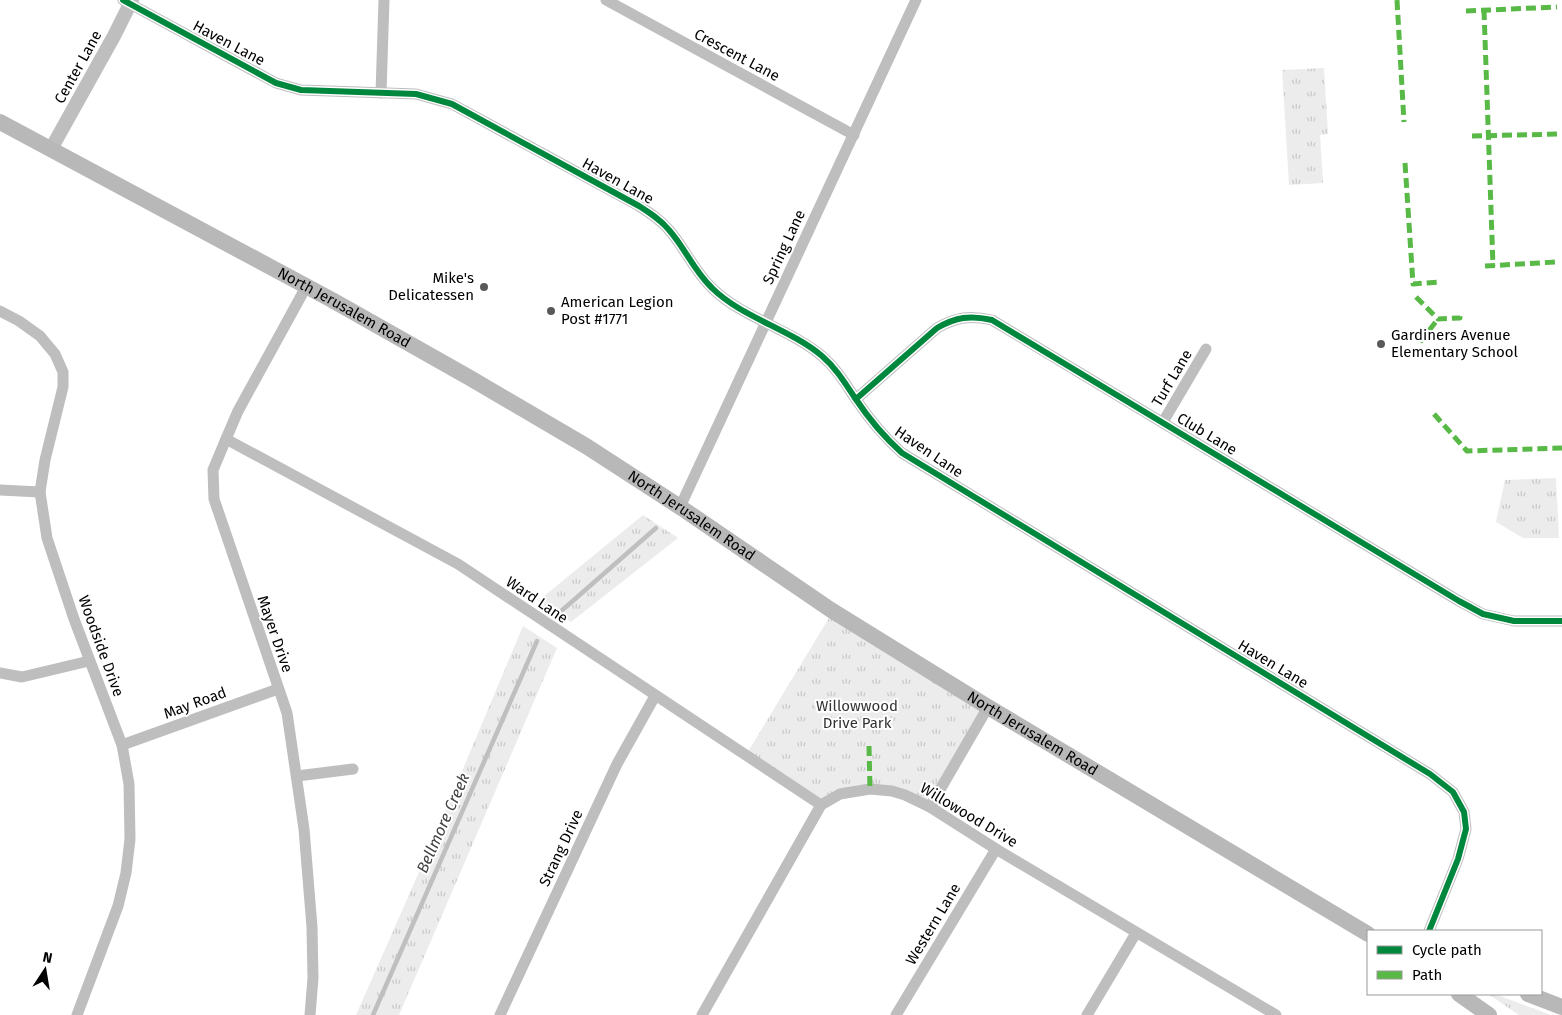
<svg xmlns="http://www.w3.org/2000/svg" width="1562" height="1015" font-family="'Fira Sans',sans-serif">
<defs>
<pattern id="grass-tufts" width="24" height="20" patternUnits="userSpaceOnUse" patternTransform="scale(1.25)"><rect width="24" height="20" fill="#ececec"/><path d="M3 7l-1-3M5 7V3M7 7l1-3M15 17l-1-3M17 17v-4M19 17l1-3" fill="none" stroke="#c9c9c9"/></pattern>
</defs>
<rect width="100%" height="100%" fill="#fff"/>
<g fill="url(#grass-tufts)">
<polygon points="1324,68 1328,134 1320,135 1323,183 1289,185 1282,70"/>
<polygon points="1556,478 1559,538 1523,538 1496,522 1505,480"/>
<polygon points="643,515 678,538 571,622 538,601"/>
<polygon points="832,613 987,708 931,806 866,789 821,804 746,755"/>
<polygon points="523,626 557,648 399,1015 356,1015 431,845"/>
<polygon points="1488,994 1495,994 1551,1015 1519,1015"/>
</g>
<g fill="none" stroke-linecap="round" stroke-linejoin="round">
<g stroke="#bfbfbf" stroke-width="4.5">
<polyline points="559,613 656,528"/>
<polyline points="373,1015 537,641"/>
</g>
<g stroke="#bebebe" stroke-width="11">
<path d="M 123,0 L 276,83 L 301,90 L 416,94 L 452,104 L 639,206 C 650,213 661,220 669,230 C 685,248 694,271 712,288 C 741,317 790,329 822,356 C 836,368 845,383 855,398 C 869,419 883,436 902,453 L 1430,774 L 1453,792 L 1464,812 L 1466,829 L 1458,859 L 1429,931"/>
<polyline points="606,0 854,135"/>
<polyline points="381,93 384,0"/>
<polyline points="306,287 238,411 226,439 213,470 214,499 287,713 304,829 312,927 313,978 310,1015"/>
<polyline points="0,311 19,321 40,336 55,354 63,372 63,387 45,460 40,492 47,538 74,619 122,745 129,784 130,839 126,873 118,906 77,1015"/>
<path d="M 856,399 L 937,328 C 956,317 970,315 992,320 L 1459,601 L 1483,614 L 1514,621 L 1562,621"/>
<polyline points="1163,422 1206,349"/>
<polyline points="226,439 458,564 821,805"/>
<polyline points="0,490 40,492"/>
<polyline points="680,507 916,0"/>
<polyline points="0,673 22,677 89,661"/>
<polyline points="122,745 278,689"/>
<polyline points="297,776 353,769"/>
<polyline points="930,807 988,707"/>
<polyline points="500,1015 617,764 655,696"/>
<polyline points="702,1015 821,805 840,794 870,789 892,791 905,795 930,807 996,849 1276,1015"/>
<polyline points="896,1015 996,849"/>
<polyline points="1087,1015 1136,933"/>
</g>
<polyline stroke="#bebebe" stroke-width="14" points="51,149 114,36 132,0"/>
<g stroke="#b8b8b8" stroke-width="16">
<path id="s1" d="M 0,122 L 332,300 L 470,378 L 586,446 L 680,507 L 831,610 L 988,707 L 1368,934"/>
<polyline points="1459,994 1489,1015"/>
<polyline points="1528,994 1562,1007"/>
</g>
<g stroke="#58b947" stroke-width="5" stroke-dasharray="10 5" stroke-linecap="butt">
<polyline points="1397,0 1404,122"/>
<polyline points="1484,10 1493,266"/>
<polyline points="1466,11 1557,7"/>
<polyline points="1472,136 1562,134"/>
<polyline points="1405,163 1413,284 1439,282"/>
<polyline points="1485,266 1556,262"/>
<polyline points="1416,297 1438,319 1460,318 1460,313"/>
<polyline points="1420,342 1438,319"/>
<polyline points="1434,414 1467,451 1562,448"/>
<polyline points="869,746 870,789"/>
</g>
<defs>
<g id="cycleway">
<path d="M 123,0 L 276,83 L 301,90 L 416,94 L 452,104 L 639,206 C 650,213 661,220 669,230 C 685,248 694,271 712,288 C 741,317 790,329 822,356 C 836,368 845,383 855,398 C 869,419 883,436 902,453 L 1430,774 L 1453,792 L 1464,812 L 1466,829 L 1458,859 L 1429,931"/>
<path d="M 856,399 L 937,328 C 956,317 970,315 992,320 L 1459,601 L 1483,614 L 1514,621 L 1562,621"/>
</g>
</defs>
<use href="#cycleway" stroke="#fff" stroke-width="9"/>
<use href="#cycleway" stroke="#00873e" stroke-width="6"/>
</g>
<g fill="#595959" stroke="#fff" stroke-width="2">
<circle cx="484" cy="287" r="5"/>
<circle cx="551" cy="311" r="5"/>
<circle cx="1381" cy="344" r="5"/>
</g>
<g text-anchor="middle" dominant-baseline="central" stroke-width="4" stroke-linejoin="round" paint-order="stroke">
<g font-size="15" fill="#000" stroke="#fff">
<text transform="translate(229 43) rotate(28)">Haven Lane</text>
<text transform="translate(737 55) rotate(28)">Crescent Lane</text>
<text transform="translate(78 67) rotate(-61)">Center Lane</text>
<text transform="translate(618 181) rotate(29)">Haven Lane</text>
<text transform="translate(784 247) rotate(-65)">Spring Lane</text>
<text stroke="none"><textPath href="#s1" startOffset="391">North Jerusalem Road</textPath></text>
<text transform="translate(1172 378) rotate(-59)">Turf Lane</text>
<text transform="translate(1207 434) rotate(31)">Club Lane</text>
<text transform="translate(929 452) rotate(34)">Haven Lane</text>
<text stroke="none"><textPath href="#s1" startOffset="796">North Jerusalem Road</textPath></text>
<text transform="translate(537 600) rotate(34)">Ward Lane</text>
<text transform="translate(275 634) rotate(71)">Mayer Drive</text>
<text transform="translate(101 646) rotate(70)">Woodside Drive</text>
<text transform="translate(1273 664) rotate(31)">Haven Lane</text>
<text transform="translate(195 703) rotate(-20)">May Road</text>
<text stroke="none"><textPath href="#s1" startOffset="1201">North Jerusalem Road</textPath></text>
<text transform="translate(969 815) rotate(31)">Willowood Drive</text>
<text transform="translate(561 848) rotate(-65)">Strang Drive</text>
<text transform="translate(933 924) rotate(-59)">Western Lane</text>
</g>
<g font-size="15" fill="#000" stroke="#fff" text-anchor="start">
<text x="474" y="278" text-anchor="end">Mike's<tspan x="474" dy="17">Delicatessen</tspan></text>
<text x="561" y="302">American Legion<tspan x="561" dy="17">Post #1771</tspan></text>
<text x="1391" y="335">Gardiners Avenue<tspan x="1391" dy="17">Elementary School</tspan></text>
</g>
<g font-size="15" fill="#333" stroke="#fff">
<text x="857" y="706">Willowwood<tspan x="857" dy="17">Drive Park</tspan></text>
</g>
<g font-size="16" font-style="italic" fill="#444" stroke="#fff">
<text transform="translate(443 823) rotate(-66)">Bellmore Creek</text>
</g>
</g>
<rect x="1367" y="930" width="175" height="65" fill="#ffffff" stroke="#999999"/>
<rect x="1377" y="946" width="25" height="8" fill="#00873e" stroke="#999999"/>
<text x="1412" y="955" font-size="15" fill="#000000">Cycle path</text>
<rect x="1377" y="971" width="25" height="8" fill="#58b947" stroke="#999999"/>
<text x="1412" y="980" font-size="15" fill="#000000">Path</text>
<g transform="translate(45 970) rotate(12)" stroke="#ffffff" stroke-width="4" paint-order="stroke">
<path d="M0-4L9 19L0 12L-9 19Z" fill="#000000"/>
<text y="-8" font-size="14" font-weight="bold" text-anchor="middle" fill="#000000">N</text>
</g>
</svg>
